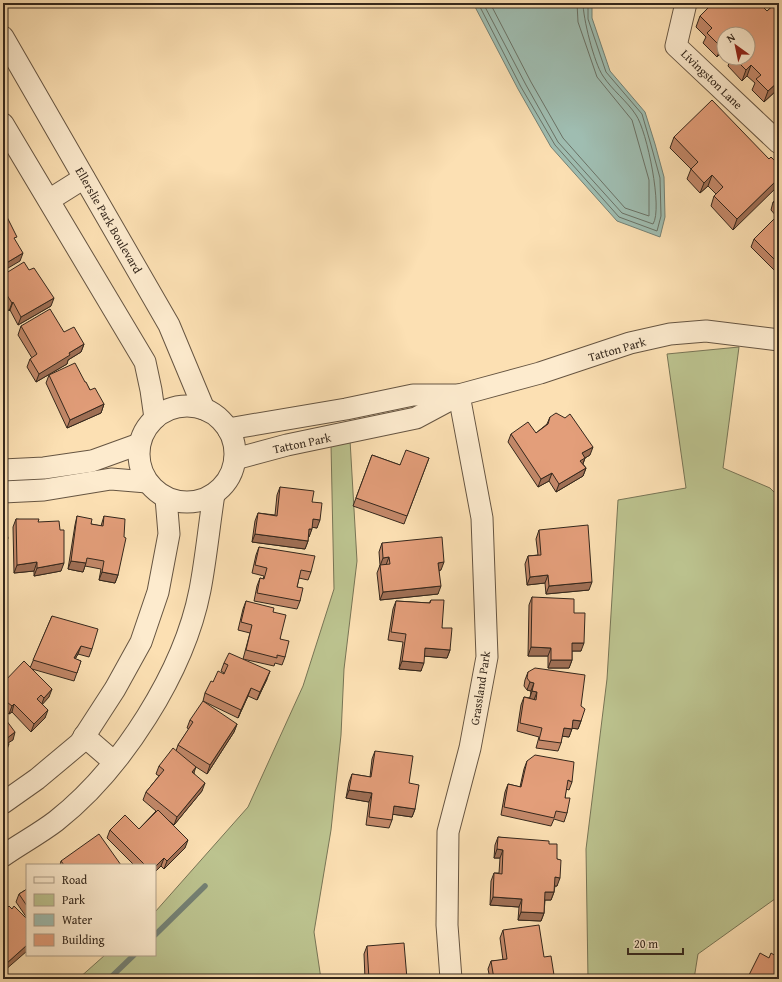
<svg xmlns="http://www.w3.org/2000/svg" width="782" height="982" font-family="'Gentium Book Plus',serif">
<rect width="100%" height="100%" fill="#fce0b3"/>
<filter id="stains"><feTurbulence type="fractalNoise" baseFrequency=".005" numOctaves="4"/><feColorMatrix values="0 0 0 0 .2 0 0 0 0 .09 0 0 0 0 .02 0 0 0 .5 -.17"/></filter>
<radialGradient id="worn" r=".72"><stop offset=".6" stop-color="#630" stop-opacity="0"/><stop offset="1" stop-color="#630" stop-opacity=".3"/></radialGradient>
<g fill="#bcc38f" stroke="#787556">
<polygon points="739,347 723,468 770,488 779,497 779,896 698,954 694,979 588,979 586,849 607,679 618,500 686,488 667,354"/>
<polygon points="350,440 357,561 344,669 341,735 331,830 314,932 321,979 78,979 105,955 155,955 155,912 248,807 303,686 334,589 331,444"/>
</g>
<polygon fill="#9fbdb1" stroke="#748175" points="473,3 592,3 592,18 610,71 645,112 655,144 664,177 665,217 660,237 617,221 551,147 518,89"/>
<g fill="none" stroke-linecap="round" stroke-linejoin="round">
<g stroke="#6a7266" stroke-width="1">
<polyline points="478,3 521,87 555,145 619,217 657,231 661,216 660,178 651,145 642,114 606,72 588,19 588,3"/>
<path d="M 483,3 L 526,85 L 558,142 L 622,213 L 653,224 C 663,209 647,131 636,115 C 627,101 612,90 603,76 C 594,63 583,18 583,3"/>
<polyline points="490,3 531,82 563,138 625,208 649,216 649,180 632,120 597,77 578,22 577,3"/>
</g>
<g stroke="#748175" stroke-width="5.5">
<polyline points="155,935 205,886"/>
<polyline points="109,979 134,955"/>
</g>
<defs>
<g id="street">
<polyline points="686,3 676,46 779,143"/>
<polyline points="3,37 169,325 204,409"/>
<polyline points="3,124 145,362 151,390 155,418"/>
<polyline points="49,200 84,178"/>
<circle cx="187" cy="454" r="48"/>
<polyline points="228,429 346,409 413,395 456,395"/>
<polyline points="235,459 287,445 416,418 459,395 540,373 630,343 670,334 706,331 779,340"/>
<polyline points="3,470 44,468 92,461 139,444"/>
<polyline points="3,492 44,490 111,479 147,482"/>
<polyline points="84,736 114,762"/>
<polyline points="3,803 37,779 80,743 115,689 141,642 158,592 169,534 166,498"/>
<path d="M 3,856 C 20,844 39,834 56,821 C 122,769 184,672 200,590 C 206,559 209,526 214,494"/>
<polyline points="451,979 447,925 448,832 470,748 487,657 482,518 459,395"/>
</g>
</defs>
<use href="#street" stroke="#665542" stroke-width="23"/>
<use href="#street" stroke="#fdebce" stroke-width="21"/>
</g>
<g fill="#c38869" stroke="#34271c">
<polygon points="713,3 759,3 767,11 775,4 779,9 779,88 764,102 752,90 755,83 747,76 742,81 728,66 730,60 728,58 748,58 748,34 724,34 724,54 722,52 717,57 703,43 706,37 696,27 700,16"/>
<polygon points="674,137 769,159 733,230 711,206 714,196 716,194 708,186 700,193 687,179 691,169 670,148"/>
<polygon points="779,197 779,275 751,247 754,239 777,217 771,210 773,202"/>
<polygon points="3,275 51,306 18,325 10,310 9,311 3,302"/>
<polygon points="21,326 64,332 84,344 81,352 68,360 67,364 36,382 27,367 30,359 32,358 18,335"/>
<polygon points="49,375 85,382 90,390 104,404 101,413 67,428 46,383"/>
<polygon points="550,417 590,455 585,458 583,464 586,468 583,476 556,492 549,481 538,487 508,442 511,434 536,433 547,424"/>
<polygon points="372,455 400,465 429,458 404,524 353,506"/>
<polygon points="280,487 312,502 317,528 312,527 309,537 308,537 308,541 305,549 252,542 255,521 258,513 275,515 277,495"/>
<polygon points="77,516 91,524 101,526 104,516 118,575 115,583 99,580 101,569 85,566 83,572 68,569 75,525"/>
<polygon points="16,519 38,522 61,571 34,576 34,571 14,573 13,527"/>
<polygon points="539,530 589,590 546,594 545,583 527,585 525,564 528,556 538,555 536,539"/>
<polygon points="382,543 441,570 439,570 438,594 380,600 377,573 380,565 379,552"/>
<polygon points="259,547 311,572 308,580 299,578 297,587 300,601 297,609 254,601 257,586 260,578 263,579 264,576 252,573 256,555"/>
<polygon points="532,597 574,613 581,651 572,651 572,660 569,668 548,668 548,656 528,656 529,605"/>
<polygon points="431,600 442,628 450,650 447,658 424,656 421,671 399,669 403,642 388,640 393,609 396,601 429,603"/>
<polygon points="246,601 273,612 285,657 282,665 275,663 274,666 243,659 250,633 238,630 243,609"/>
<polygon points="52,616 92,649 89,657 78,654 75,659 81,661 74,681 32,669 49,697 42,704 45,718 31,732 12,712 9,714 3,710 3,683 30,668"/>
<polygon points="224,663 267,679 257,700 248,696 238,718 203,701 205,693 213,682 224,674 224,673 221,671"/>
<polygon points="528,672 581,706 581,721 578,729 572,728 569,737 562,736 561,743 558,751 536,748 539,737 517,731 521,705 524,697 530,698 531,691 527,690 524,686 525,680"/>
<polygon points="190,720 237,724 234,732 207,774 193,765 194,773 202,791 174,825 169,821 185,848 164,869 161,866 155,872 155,865 134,865 107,838 110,830 139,829 156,811 143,800 146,792 159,776 156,774 159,766 176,751 178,745 189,729 187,728"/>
<polygon points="375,751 409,783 415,809 412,817 392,814 392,820 389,828 366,825 369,802 346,798 349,782 352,774 370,777 372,759"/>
<polygon points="527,761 572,782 569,790 566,789 565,798 567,813 564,822 554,819 551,826 501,815 505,792 508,784 520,787 524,769"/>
<polygon points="498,837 549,844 557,859 557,886 555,886 554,892 551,900 545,900 544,913 541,921 518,920 519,907 490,905 491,881 494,873 499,873 500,858 494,858 495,845"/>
<polygon points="61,861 121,865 60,865"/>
<polygon points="27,889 27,918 16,902 19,894"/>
<polygon points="12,909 27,919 4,971 3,969 3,912"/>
<polygon points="503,930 553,979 490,979 488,969 491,961 503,960 500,938"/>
<polygon points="367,946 407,979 365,979 364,954"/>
</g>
<g fill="#9f6f55" stroke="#34271c">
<polygon points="724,44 724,48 722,52 717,57 721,47"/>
<polygon points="751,65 747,76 742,81 746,70"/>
<polygon points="779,81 779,88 764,102 768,91"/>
<polygon points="712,175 708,186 700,193 704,183"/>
<polygon points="779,178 779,185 733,230 737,219"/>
<polygon points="23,253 20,261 3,271 3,265"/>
<polygon points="54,298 51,306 18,325 21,317"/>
<polygon points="13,302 10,310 9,311 12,303"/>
<polygon points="84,344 81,352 68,360 67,364 36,382 39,374 69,353"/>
<polygon points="104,404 101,413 67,428 70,420"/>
<polygon points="6,410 4,416 3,417 3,413"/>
<polygon points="593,447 590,455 585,458 582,466 577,469 582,453"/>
<polygon points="586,468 583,476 556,492 559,484"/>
<polygon points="552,473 549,481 538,487 541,479"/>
<polygon points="313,519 320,520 317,528 310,527"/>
<polygon points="309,529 312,529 309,537 306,537"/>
<polygon points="255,534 308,541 305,549 252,542"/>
<polygon points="8,538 5,546 3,547 3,539"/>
<polygon points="389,557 386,565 380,566 383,558"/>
<polygon points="71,561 86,563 83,572 68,569"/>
<polygon points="37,562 34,571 14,573 17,565"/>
<polygon points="444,562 441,570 436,571 438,563"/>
<polygon points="64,563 61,571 34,576 37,568"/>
<polygon points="102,572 118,575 115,583 99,580"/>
<polygon points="548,575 545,583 527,585 530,577"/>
<polygon points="592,582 589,590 546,594 549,586"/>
<polygon points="441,586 438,594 380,600 383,592"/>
<polygon points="572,643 584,643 581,651 569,651"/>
<polygon points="81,646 78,654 71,666 74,658"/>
<polygon points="531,647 551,648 548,656 528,656"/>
<polygon points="425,648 450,650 447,658 423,656"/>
<polygon points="551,660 572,660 569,668 548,668"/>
<polygon points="402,661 424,663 421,671 399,669"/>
<polygon points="270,671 267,679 257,700 260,692"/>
<polygon points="530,682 534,683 531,691 527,690"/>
<polygon points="251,688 248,696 238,718 241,710"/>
<polygon points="52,689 49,697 41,706 44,698"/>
<polygon points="532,691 537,692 534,700 529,700"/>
<polygon points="14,704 12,712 9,714 12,706"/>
<polygon points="48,710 45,718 31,732 34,724"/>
<polygon points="573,720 581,721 578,729 570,728"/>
<polygon points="237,724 234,732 207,774 210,765"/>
<polygon points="564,728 572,729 569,737 561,736"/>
<polygon points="15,732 13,740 3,746 6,739"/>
<polygon points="9,744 6,752 3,754 3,748"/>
<polygon points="196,767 193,775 192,772"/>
<polygon points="205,783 202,791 174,825 177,817"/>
<polygon points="349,790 372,793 369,802 346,798"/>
<polygon points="394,806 415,809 412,817 391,814"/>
<polygon points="188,840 185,848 164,869 167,861"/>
<polygon points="497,849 503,850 500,858 494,858"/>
<polygon points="164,858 161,866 155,872 155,867"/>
<polygon points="555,877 560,878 557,886 552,886"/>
<polygon points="545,892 554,892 551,900 542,900"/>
<polygon points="493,897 522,899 519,907 490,905"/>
<polygon points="521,912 544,913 541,921 518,920"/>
<polygon points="27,945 27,951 4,971 7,963"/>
<polygon points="554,975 553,979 531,979"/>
</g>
<g fill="#e39e7a" stroke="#34271c">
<polygon points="713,3 759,3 767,11 775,4 779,9 779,81 768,91 756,79 761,75 751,65 746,70 734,58 748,58 748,34 724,34 724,44 721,47 707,33 712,28 700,16"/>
<polygon points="712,100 769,159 771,157 779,165 779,178 737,219 714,196 723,187 712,175 704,183 691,169 698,162 674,137"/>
<polygon points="779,197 779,208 773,202"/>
<polygon points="3,209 17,237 14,238 23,253 3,265"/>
<polygon points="779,214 779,264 754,239"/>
<polygon points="24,262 29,270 34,268 54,298 21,317 13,302 12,303 3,289 3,286 4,286 3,285 3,275"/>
<polygon points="50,309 64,332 74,327 84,344 69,353 70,355 39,374 30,359 37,354 21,326"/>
<polygon points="75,363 85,382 86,382 90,390 95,388 104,404 70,420 49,375"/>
<polygon points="3,405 6,410 3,413"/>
<polygon points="556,413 565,418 570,414 593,447 582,453 585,458 580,461 586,468 559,484 552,473 541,479 511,434 528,422 536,433 548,424 550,417"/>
<polygon points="406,450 429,458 407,516 356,498 372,455 400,465"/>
<polygon points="280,487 314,491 312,502 322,503 320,520 313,519 312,529 309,529 308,541 255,534 258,513 277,516"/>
<polygon points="77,516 92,519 91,524 103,526 104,516 125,519 124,537 126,538 118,575 102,572 104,561 87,558 86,563 71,561"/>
<polygon points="16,519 39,519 38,522 59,521 60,530 64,530 64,563 37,568 37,562 17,565"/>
<polygon points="3,521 8,538 3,539"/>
<polygon points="588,525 592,582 549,586 548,575 530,577 528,556 541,555 539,530"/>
<polygon points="442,537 444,562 438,563 441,586 383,592 380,565 390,564 389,557 383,558 382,543"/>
<polygon points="259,547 315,556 311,572 301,570 297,587 303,588 300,601 257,593 260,578 264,579 267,568 255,565"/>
<polygon points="532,597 574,599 574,613 585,613 584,643 572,643 572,660 551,660 551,648 531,647"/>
<polygon points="431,600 444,600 442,628 452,628 450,650 425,648 424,663 402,661 406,634 391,632 396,601 430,603"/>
<polygon points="246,601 274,608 273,612 286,615 280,639 289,641 285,657 277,655 277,658 246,650 252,625 241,622"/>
<polygon points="52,616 98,629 92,649 81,646 74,658 81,661 77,673 33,660"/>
<polygon points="229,653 270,671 260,692 251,688 241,710 205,693 211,681 213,682 218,671 224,674 228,665 224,663"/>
<polygon points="24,661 52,689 44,698 41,695 37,699 48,710 34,724 14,704 12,706 3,699 3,683"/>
<polygon points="535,668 585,675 581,706 585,709 581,721 573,720 572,729 564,728 561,743 539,740 542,728 520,723 524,697 536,700 537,692 532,691 534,683 530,682 527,678 528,672"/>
<polygon points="203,701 237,724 210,765 178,745 193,722 190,720"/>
<polygon points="3,716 15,732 6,739 9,744 3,748"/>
<polygon points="173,748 196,767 192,772 205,783 177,817 146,792 164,770 159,766"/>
<polygon points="375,751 413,756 409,783 419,785 415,809 394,806 392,820 369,817 372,793 349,790 352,774 371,777"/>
<polygon points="535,755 574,762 572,782 568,780 565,798 570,798 567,813 556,811 554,818 504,807 508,784 521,787 527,761"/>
<polygon points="158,810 188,840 167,861 164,858 155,867 155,865 145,865 110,830 125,815 139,829"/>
<polygon points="99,834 121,865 64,865 61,861"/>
<polygon points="498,837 549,841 549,844 557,844 557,859 561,860 560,878 555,877 554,892 545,892 544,913 521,912 522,899 493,897 494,873 502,874 503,850 497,849"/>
<polygon points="27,889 27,906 19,894"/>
<polygon points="9,906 12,909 14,906 27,919 27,945 7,963 3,958 3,912"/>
<polygon points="539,925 544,957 551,956 554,975 531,979 494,979 491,961 507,959 503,930"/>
<polygon points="404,943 407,979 369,979 367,946"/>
<polygon points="760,953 769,958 771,953 779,958 779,979 747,979"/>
</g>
<g text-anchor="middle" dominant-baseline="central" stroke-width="3.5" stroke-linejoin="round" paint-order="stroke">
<g font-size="12" fill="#34271c" stroke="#fdebce">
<text transform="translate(712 79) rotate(44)">Livingston Lane</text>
<text transform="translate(109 220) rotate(60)">Ellerslie Park Boulevard</text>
<text transform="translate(617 349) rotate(-16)">Tatton Park</text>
<text transform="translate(302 443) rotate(-12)">Tatton Park</text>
<text transform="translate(480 688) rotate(-81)">Grassland Park</text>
</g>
</g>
<rect width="782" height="982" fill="none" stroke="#fce0b3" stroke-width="16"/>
<rect x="4" y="4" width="774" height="974" fill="none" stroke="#34271c" stroke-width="2"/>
<rect x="8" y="8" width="766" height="966" fill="none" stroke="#34271c"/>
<rect x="26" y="864" width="130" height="92" fill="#fdebce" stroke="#ad9d87"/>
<rect x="34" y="877" width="20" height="6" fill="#fdebce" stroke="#ad9d87"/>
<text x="62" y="884" font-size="12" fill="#34271c">Road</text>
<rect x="34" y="894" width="20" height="12" fill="#bcc38f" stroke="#ad9d87"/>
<text x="62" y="904" font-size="12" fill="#34271c">Park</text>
<rect x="34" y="914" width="20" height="12" fill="#9fbdb1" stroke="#ad9d87"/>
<text x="62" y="924" font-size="12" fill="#34271c">Water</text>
<rect x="34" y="934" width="20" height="12" fill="#e39e7a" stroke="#ad9d87"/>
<text x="62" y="944" font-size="12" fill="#34271c">Building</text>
<g transform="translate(736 46) rotate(327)"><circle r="19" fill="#fdebce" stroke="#ad9d87"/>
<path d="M0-3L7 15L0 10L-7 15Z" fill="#8f2418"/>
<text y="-6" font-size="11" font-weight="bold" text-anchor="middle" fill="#34271c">N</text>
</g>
<path d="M628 948v6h55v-6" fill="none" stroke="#34271c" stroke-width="2"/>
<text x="634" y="948" font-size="12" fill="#34271c" stroke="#fdebce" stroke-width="3" paint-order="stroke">20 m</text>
<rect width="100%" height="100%" filter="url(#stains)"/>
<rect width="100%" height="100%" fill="url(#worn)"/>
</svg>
